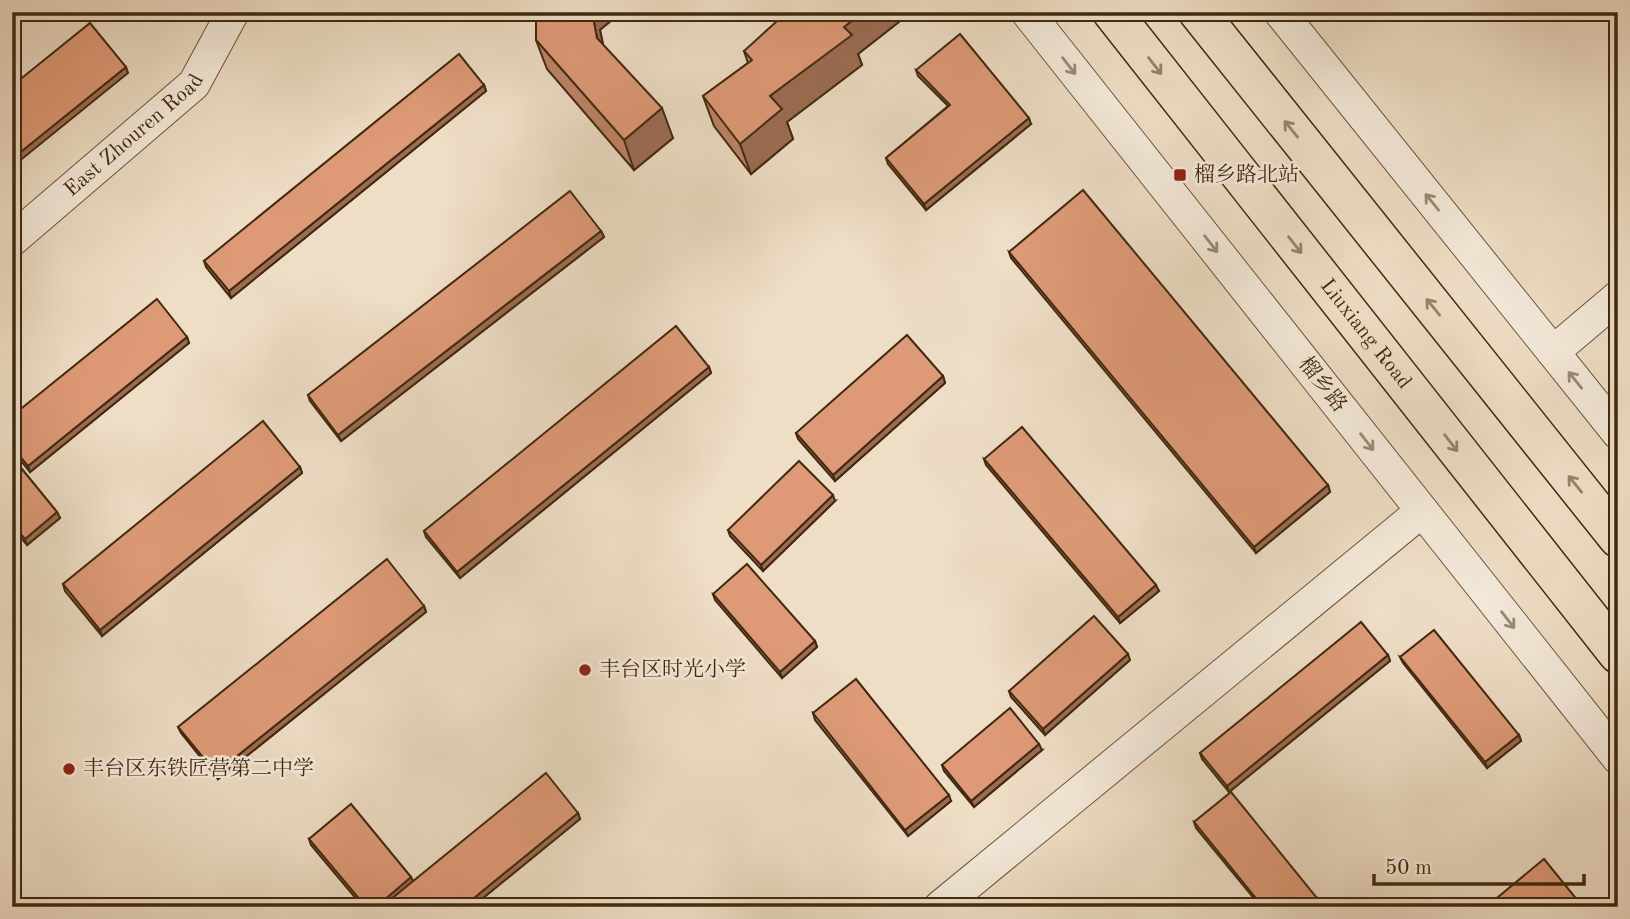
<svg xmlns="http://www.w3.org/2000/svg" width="1630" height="919" font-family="'Old Standard TT','Noto Serif SC',serif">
<rect width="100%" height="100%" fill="#eedec6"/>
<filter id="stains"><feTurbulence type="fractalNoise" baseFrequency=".00286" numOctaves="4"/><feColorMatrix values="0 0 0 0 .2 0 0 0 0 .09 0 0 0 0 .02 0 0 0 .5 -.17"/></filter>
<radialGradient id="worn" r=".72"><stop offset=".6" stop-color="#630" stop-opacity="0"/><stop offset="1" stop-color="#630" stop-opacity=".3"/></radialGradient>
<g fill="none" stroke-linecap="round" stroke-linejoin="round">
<defs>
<g id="minor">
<polyline points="1027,12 1618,758"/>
<polyline points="1280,12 1618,433"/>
<path id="s1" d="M 12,240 L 194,84 L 233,12"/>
<polyline points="1553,352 1618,297"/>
<polyline points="940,907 1422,511"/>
</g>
<g id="major">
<path id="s2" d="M 1112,12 L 1618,654"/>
<polyline points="1198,12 1618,538"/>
</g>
</defs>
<use href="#minor" stroke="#6c573d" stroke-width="34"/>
<use href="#major" stroke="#402a0f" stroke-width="41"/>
<use href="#minor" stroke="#f4eada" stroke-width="32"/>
<use href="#major" stroke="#eedec6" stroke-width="38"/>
</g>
<g fill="#bf8466" stroke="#402a0f" stroke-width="2">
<polygon points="904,18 858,54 862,65 787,122 793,139 751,174 714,126 703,96 748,63 744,51"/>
<polygon points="600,30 603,45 673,138 634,170 547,69 536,40"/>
<polygon points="916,70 1031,124 926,210 888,164 886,158 948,106 918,76"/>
<polygon points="484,85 486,91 231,298 206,267 204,261"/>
<polygon points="601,231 604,237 341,441 310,401 308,395"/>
<polygon points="1009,252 1328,485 1330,492 1256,553 1011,258"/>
<polygon points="187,337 189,343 30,472 12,450 12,416"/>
<polygon points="709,367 711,373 460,578 426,537 424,531"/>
<polygon points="943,376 945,383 835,481 798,439 796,433"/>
<polygon points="12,457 57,512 60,518 27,545 12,527"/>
<polygon points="984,459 1159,591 1120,623 986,465"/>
<polygon points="300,467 302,473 102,636 65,591 63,584"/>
<polygon points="835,501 763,571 730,536 728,530"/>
<polygon points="713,594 815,641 817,647 782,678 715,600"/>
<polygon points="424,606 426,612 218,779 181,733 178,727"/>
<polygon points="1388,655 1390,661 1229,792 1202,759 1200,753"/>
<polygon points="1400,657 1519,735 1521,741 1487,768 1403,663"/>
<polygon points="1130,660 1045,735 1011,697 1009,691"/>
<polygon points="813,713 951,801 908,836 815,720"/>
<polygon points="1042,750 974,807 944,771 942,765"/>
<polygon points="578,813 580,819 472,907 363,907 311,845 309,839 413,881"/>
<polygon points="1194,822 1319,904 1315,907 1261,907 1196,828"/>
</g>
<g fill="#9b6c53" stroke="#402a0f" stroke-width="2">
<polygon points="156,12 165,12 156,20 154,14"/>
<polygon points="592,12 622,12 600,30 608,68 597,38"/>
<polygon points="863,12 902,12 904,18 858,54 862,65 787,122 793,139 751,174 740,144 770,96 844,27"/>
<polygon points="126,67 128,73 12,167 12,159"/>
<polygon points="484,85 486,91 231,298 229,291"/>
<polygon points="662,108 673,138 634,170 624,140"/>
<polygon points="1029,118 1031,124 926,210 924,204"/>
<polygon points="601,231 604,237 341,441 338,435"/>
<polygon points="187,337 189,343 30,472 28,466"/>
<polygon points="709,367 711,373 460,578 457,572"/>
<polygon points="943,376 945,383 835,481 833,475"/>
<polygon points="300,467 302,473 102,636 100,630"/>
<polygon points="1328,485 1330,492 1256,553 1254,547"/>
<polygon points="833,495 835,501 763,571 761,565"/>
<polygon points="57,512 60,518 27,545 25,539"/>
<polygon points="1156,585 1159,591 1120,623 1118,617"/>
<polygon points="424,606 426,612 218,779 216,773"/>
<polygon points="815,641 817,647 782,678 780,672"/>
<polygon points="1128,654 1130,660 1045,735 1043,729"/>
<polygon points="1388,655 1390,661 1229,792 1227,786"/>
<polygon points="1519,735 1521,741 1487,768 1485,762"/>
<polygon points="1039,744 1042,750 974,807 971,801"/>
<polygon points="949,795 951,801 908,836 905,830"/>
<polygon points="578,813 580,819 472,907 463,907"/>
<polygon points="411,877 414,883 385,907 376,907"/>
<polygon points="1317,898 1319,904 1315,907 1306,907"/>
</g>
<g fill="#de9a77" stroke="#402a0f" stroke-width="2">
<polygon points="536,12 592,12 597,38 662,108 624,140 536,40"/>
<polygon points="787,12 863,12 844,27 852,35 770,96 782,109 740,144 703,96 752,60 744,51"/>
<polygon points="90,23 126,67 12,159 12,86"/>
<polygon points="960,34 1029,118 924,204 886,158 950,105 916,70"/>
<polygon points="459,54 484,85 229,291 204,261"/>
<polygon points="1083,190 1328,485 1254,547 1009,252"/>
<polygon points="570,191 601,231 338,435 308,395"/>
<polygon points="157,299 187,337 28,466 12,447 12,416"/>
<polygon points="676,326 709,367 457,572 424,531"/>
<polygon points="907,335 943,376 833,475 796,433"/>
<polygon points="263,421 300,467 100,630 63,584"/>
<polygon points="1022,427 1156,585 1118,617 984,459"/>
<polygon points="12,457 57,512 25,539 12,524"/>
<polygon points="799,461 833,495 761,565 728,530"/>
<polygon points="387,559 424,606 216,773 178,727"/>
<polygon points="747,564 815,641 780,672 713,594"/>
<polygon points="1094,616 1128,654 1043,729 1009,691"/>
<polygon points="1361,622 1388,655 1227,786 1200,753"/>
<polygon points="1434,630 1519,735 1485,762 1400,657"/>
<polygon points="856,679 949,795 905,830 813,713"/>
<polygon points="1010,708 1039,744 971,801 942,765"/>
<polygon points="546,773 578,813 463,907 387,907 385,904"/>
<polygon points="1231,792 1317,898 1306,907 1263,907 1194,822"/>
<polygon points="351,804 411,877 376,907 366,907 309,839"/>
<polygon points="1544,859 1583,907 1486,907"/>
</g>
<defs><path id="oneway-shaft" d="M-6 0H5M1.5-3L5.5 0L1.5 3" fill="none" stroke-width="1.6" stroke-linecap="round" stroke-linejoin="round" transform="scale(1.75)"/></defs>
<g stroke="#9a8a74">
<use href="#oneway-shaft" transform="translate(1069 66) rotate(52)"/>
<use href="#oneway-shaft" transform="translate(1432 202) rotate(-129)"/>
<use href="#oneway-shaft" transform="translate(1211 244) rotate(52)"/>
<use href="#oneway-shaft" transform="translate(1575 380) rotate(-129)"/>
<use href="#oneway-shaft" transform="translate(1367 442) rotate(52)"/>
<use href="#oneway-shaft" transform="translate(1508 620) rotate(52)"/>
</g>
<g stroke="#97846a">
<use href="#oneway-shaft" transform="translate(1155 66) rotate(52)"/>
<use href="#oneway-shaft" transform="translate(1291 129) rotate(-129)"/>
<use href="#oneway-shaft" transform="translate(1295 245) rotate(52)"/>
<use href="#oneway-shaft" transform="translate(1433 307) rotate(-129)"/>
<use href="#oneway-shaft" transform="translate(1451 443) rotate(52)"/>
<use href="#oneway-shaft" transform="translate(1575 484) rotate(-129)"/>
</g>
<g fill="#8f2418" stroke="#f4eada" stroke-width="2.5">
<rect x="1173" y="168" width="14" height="14" rx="3.5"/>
<circle cx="585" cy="670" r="7"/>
<circle cx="69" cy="769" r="7"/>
</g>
<g text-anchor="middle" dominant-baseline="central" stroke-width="5" stroke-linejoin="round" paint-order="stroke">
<g font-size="21" fill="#402a0f" stroke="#f4eada">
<text stroke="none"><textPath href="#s1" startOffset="161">East Zhouren Road</textPath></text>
<text stroke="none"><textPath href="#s2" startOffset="410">Liuxiang Road</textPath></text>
<text transform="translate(1322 385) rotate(52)">榴乡路</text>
</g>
<g font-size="21" fill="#402a0f" stroke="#f4eada" text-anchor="start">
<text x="1194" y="175">榴乡路北站</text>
<text x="599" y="670">丰台区时光小学</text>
<text x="83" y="769">丰台区东铁匠营第二中学</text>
</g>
</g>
<rect width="1630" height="919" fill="none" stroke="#eedec6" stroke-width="42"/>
<rect x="14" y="14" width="1602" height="891" fill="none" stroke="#402a0f" stroke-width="3.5"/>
<rect x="21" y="21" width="1588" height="877" fill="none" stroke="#402a0f" stroke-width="2"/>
<path d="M1374 874v10h210v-10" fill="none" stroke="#402a0f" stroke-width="3.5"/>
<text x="1385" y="874" font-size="21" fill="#402a0f" stroke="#f4eada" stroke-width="5" paint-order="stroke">50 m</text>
<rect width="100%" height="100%" filter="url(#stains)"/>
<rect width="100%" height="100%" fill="url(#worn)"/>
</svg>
